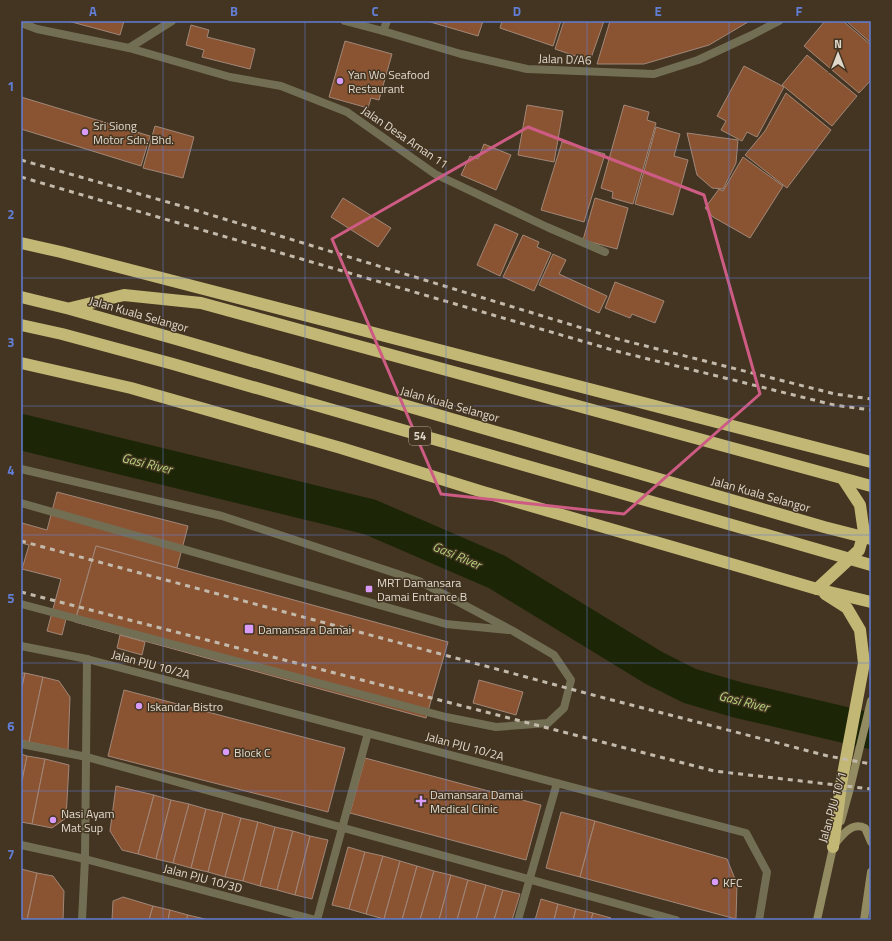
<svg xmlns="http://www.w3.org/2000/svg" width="892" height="941" font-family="'Titillium Web',sans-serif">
<rect width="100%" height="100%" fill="#433521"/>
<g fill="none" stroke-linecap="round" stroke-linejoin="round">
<polyline stroke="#1c2607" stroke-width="36" points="21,432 370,517 497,572 654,668 690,686 738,700 871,731"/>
</g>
<g fill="#8a5433" stroke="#a18778">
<polygon points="68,21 124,21 120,35"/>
<polygon points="427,21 483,21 478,36"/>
<polygon points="502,21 561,21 553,46 500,28"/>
<polygon points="564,21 604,21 590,61 555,49"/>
<polygon points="610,21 747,21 748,22 709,45 644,64 597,64"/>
<polygon points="825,21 843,21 871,45 871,80 859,93 804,46"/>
<polygon points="846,21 871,21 871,43"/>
<polygon points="191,25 209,30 207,37 255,49 250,69 202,57 204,50 186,45"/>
<polygon points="345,41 392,54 379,100 371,98 368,108 329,97"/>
<polygon points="807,55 857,96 832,126 782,85"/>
<polygon points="744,66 784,87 757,137 747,132 742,141 721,130 726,121 717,116"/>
<polygon points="786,93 831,130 787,188 745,155 765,131"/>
<polygon points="21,97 150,136 141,166 21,129"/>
<polygon points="527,105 563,111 554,162 518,155"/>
<polygon points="624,105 649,112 647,120 656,123 633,204 612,198 613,192 601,188"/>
<polygon points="155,126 194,137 183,178 143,168"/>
<polygon points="656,127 680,134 674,156 688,160 673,215 635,204"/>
<polygon points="687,133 738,140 736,163 723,189 712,188 697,175"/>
<polygon points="562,142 605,154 584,222 541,210"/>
<polygon points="484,144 511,155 496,190 461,175 470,156 478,159"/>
<polygon points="743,157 783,186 750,238 713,217 705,208 719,189 723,191"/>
<polygon points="343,198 391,228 378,247 331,217"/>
<polygon points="595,198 628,208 617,249 583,240"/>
<polygon points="495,224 518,234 500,276 477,265"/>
<polygon points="523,235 539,242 537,247 551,253 534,291 503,277"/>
<polygon points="553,254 566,260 559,274 607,296 599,313 539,285"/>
<polygon points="615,282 664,301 655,323 632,314 630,318 605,308"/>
<polygon points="57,492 188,526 177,568 96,546 76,617 67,615 62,635 47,631 61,579 22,569 29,545 21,543 22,523 47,530"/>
<polygon points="96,546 448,642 426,718 75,622"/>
<polygon points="120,635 145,642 142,655 117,648"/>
<polygon points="21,673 25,673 21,692"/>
<polygon points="25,673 43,677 29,742 21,740 21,692"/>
<polygon points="43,677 59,681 70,697 68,750 29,742"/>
<polygon points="479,680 523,692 516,715 473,703"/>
<polygon points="124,690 345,748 328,812 108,756"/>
<polygon points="21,754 27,756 21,786"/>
<polygon points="27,756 45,759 32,824 21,822 21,786"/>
<polygon points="365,758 541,805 526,860 350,813"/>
<polygon points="45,759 69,765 66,818 52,828 32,824"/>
<polygon points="116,786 154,795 138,854 122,850 110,831"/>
<polygon points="154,795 171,800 156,859 138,854"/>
<polygon points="171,800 189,804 173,863 156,859"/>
<polygon points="189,804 206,809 191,868 173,863"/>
<polygon points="206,809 223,813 208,872 191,868"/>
<polygon points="561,812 595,821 580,877 546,868"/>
<polygon points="223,813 241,818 225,877 208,872"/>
<polygon points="241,818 258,822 243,881 225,877"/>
<polygon points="595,821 727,859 737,884 736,919 580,877"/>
<polygon points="258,822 275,827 260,886 243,881"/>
<polygon points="275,827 293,831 277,890 260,886"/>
<polygon points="293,831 310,836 295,895 277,890"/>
<polygon points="310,836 328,840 312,899 295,895"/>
<polygon points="348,847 365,852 349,909 332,905"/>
<polygon points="365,852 383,856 366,914 349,909"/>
<polygon points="383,856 400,861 384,919 366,914"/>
<polygon points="400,861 417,866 402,920 387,920 384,919"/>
<polygon points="417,866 434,871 420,920 402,920"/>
<polygon points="21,869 37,873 27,920 21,920"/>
<polygon points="434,871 451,875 439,920 420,920"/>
<polygon points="37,873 53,876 64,891 63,920 27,920"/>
<polygon points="451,875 468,880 457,920 439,920"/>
<polygon points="468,880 486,885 476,920 457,920"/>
<polygon points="486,885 503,890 494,920 476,920"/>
<polygon points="503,890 520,894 512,920 494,920"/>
<polygon points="123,897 153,906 149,920 112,920 113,901"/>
<polygon points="541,899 558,904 554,920 535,920"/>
<polygon points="558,904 576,909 573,920 554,920"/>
<polygon points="153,906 170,910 168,920 149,920"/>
<polygon points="576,909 593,913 591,920 573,920"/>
<polygon points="170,910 188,915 186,920 168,920"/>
<polygon points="593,913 611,918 610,920 591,920"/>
<polygon points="188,915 205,919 204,920 186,920"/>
</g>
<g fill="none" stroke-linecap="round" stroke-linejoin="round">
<g stroke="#726e54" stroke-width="8">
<polyline points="21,469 222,516 419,581 513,631 554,655 571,680 564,708 548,723 496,727 446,717 21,604"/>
<polyline points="21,503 446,624 508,630"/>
<polyline points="21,744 87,757 676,920"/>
<polyline points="317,920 368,733"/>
<polyline points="518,920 557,783"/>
</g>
<g stroke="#726e54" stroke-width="8">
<polyline points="345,21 383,31 461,54 527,69 654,74 698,60 752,35 779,21"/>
<polyline points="21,23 37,29 129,48 230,77 281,86 347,112 435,174 547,227 605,252"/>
<polyline points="383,31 387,21"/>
<polyline points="129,48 172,21"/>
<polyline points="21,646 87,659 746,833 767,872 759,920"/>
<polyline points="21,845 85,859 316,920"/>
<polyline points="82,920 85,859 87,659"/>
</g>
<g stroke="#938c62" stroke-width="8">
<polyline points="841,821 849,792 871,701"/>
<path d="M 833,846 C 841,837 851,821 865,828 L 871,842"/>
<polyline points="817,920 834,843"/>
<polyline points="864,920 871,872"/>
</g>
<g stroke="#c2b775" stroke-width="12">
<polyline points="21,243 61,252 871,462"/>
<polyline points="21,297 70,309 183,341 824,527 871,539"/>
<polyline points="71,308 124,295 201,303 871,486"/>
<polyline points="21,325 62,334 173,364 871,565"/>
<polyline points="21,363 131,388 341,448 483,492 817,589 871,602"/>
<polyline points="817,589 859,550 864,533 860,505 843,479"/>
<polyline points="825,594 847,608 860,630 864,663 841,785 833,847"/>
</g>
<g stroke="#c4baac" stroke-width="3" stroke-dasharray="5 5" stroke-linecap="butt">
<polyline points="21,160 185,207 618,339 835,394 871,399"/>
<polyline points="21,177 616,351 834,405 871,410"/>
<polyline points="21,541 593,695 828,756 871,764"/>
<polyline points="21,592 714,771 871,789"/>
</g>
</g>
<path fill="none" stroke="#cd5b83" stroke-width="3" stroke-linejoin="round" d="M 528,127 L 704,195 L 760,394 L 624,514 L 441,494 L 332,239 Z"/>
<path fill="none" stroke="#627ed4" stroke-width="1" stroke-opacity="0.55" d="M 163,21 L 163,920M 305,21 L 305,920M 446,21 L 446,920M 587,21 L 587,920M 729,21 L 729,920M 21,150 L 871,150M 21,278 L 871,278M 21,406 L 871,406M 21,535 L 871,535M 21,663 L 871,663M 21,791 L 871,791"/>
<g fill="#d89bf8" stroke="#433521" stroke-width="1.5">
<circle cx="340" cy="81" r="4"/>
<circle cx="85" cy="132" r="4"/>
<rect x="365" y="585" width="8" height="8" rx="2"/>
<rect x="244" y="624" width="10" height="10" rx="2"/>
<circle cx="139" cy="706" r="4"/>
<circle cx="226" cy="752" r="4"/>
<path d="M419 795h4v4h4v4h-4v4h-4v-4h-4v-4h4z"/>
<circle cx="53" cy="820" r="4"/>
<circle cx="715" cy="882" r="4"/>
</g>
<g text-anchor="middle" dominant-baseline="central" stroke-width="3" stroke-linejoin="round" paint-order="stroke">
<rect fill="#433521" stroke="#b2a799" stroke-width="1" x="409" y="427" width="22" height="18" rx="3"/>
<g font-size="11" font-weight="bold" fill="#e1d8cc">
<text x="420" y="436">54</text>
</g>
<g font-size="12" fill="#e1d8cc" stroke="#433521">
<text transform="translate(565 59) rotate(2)">Jalan D/A6</text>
<text transform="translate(405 137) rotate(34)">Jalan Desa Aman 11</text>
<text transform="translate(139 314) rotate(16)">Jalan Kuala Selangor</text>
<text transform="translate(450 404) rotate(16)">Jalan Kuala Selangor</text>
<text transform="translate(761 494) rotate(16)">Jalan Kuala Selangor</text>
<text transform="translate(151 664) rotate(15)">Jalan PJU 10/2A</text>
<text transform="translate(465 746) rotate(15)">Jalan PJU 10/2A</text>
<text transform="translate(832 807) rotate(-74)">Jalan PJU 10/1</text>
<text transform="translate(203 878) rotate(15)">Jalan PJU 10/3D</text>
</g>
<g font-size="12" fill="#e1d8cc" stroke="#433521" text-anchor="start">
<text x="348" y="74">Yan Wo Seafood<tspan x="348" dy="14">Restaurant</tspan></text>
<text x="93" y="125">Sri Siong<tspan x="93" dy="14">Motor Sdn. Bhd.</tspan></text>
<text x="377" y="582">MRT Damansara<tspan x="377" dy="14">Damai Entrance B</tspan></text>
<text x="258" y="629">Damansara Damai</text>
<text x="147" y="706">Iskandar Bistro</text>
<text x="234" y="752">Block C</text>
<text x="430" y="794">Damansara Damai<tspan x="430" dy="14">Medical Clinic</tspan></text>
<text x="61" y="813">Nasi Ayam<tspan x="61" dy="14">Mat Sup</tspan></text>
<text x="723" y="882">KFC</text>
</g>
<g font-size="13" font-style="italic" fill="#b3d17b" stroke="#433521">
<text transform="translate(147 463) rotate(14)">Gasi River</text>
<text transform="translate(457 555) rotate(23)">Gasi River</text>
<text transform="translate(744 701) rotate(14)">Gasi River</text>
</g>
</g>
<rect width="892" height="941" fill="none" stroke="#433521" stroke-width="44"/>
<g transform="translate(838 54)" stroke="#433521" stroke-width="3" paint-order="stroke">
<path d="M0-3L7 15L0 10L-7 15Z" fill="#e1d8cc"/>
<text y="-6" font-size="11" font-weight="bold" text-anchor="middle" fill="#e1d8cc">N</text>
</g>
<rect x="22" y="22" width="848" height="897" fill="none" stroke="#627ed4" stroke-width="1.5"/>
<g font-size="13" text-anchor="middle" font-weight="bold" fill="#627ed4">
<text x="93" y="16">A</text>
<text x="234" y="16">B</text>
<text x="375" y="16">C</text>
<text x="517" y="16">D</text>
<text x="658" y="16">E</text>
<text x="799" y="16">F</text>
<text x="11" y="91">1</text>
<text x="11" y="219">2</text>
<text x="11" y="347">3</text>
<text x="11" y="475">4</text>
<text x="11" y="603">5</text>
<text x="11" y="731">6</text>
<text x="11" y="859">7</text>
</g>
</svg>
